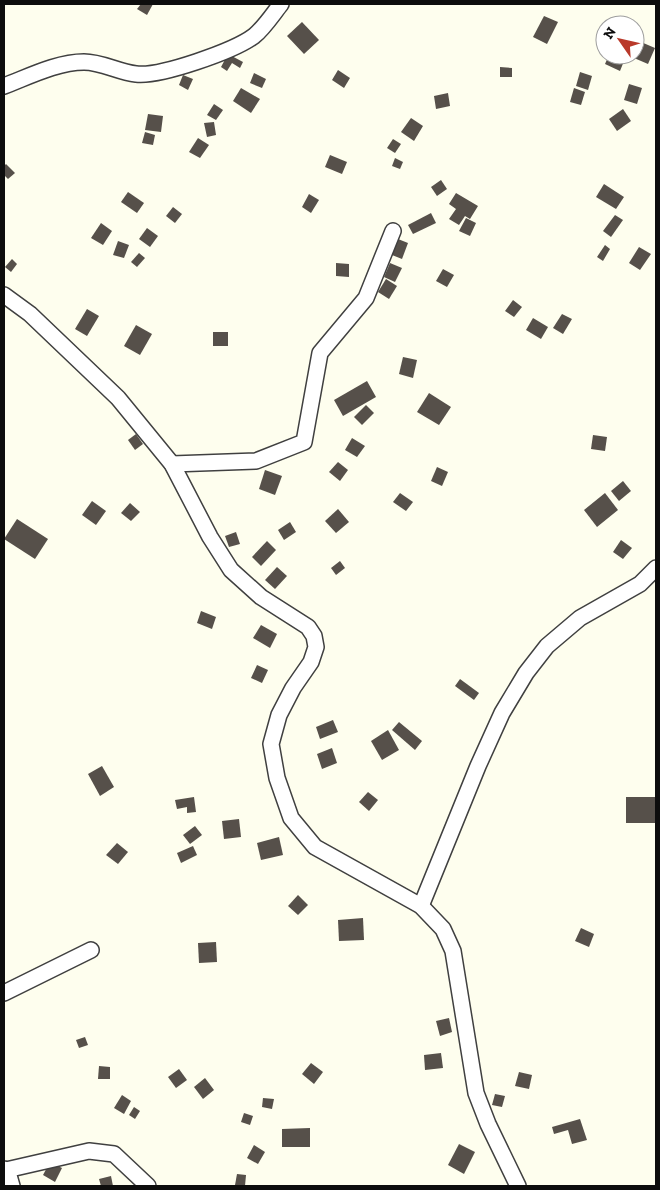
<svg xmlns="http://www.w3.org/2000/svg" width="660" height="1190" font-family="'Zilla Slab',serif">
<rect width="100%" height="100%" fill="#fefeee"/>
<g fill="#56504a">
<polygon points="141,4 153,4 147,15 137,9"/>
<polygon points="544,16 558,22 547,44 533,37"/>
<polygon points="302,22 319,40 304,54 287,36"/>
<polygon points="641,42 655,48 648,64 634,58"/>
<polygon points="228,54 243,62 240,68 232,63 227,71 221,67"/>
<polygon points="609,55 626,56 620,71 605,64"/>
<polygon points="500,67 512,68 512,77 500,77"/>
<polygon points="338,70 350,78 344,88 332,80"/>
<polygon points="580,72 592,76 588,90 576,86"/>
<polygon points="254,73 266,79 262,88 250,83"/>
<polygon points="183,75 193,79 188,90 179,85"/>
<polygon points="629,84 642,88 637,104 624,100"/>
<polygon points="241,88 260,99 251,113 233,101"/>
<polygon points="574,88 585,92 581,105 570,102"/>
<polygon points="448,93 450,106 436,109 434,96"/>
<polygon points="214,104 223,110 216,120 207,115"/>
<polygon points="623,109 631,121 617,131 609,119"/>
<polygon points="148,114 163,116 161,132 145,130"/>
<polygon points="411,118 423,126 414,141 401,132"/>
<polygon points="214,122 216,135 207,137 204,123"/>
<polygon points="145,132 155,135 153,145 142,143"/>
<polygon points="198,138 209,145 200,158 189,152"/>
<polygon points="393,139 401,144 395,153 387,148"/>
<polygon points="330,155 347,162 342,174 325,167"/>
<polygon points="395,158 403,162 400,169 392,166"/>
<polygon points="6,164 15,173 8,179 4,175 4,166"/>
<polygon points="441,180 447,189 437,196 431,187"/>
<polygon points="604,184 624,197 616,209 596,197"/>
<polygon points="128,192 144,203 137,213 121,202"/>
<polygon points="456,193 478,206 470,219 465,216 459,225 449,219 456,209 449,204"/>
<polygon points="309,194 319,200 311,213 302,207"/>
<polygon points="173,207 182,214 175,223 166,216"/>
<polygon points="431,213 436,223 413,234 408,225"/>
<polygon points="615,215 623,220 611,237 603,231"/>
<polygon points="466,218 476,223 470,236 459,231"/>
<polygon points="101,223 112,231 103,245 91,238"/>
<polygon points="147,228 158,236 150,247 139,239"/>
<polygon points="398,239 408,243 402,259 392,255"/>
<polygon points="118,241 129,245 124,258 113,255"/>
<polygon points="605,245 610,249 603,261 597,257"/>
<polygon points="639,247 651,254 640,270 629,263"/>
<polygon points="139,253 145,258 137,267 131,262"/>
<polygon points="12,259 17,264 11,272 5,267"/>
<polygon points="336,263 349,264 349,277 336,276"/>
<polygon points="390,263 402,268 395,282 384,277"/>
<polygon points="443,269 454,275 447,287 436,281"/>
<polygon points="386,279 397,286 389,299 378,292"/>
<polygon points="513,300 522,307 514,317 505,311"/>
<polygon points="87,309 99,316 87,336 75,329"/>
<polygon points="562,314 572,319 563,334 553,328"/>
<polygon points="533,318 548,327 541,339 526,330"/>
<polygon points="136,325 152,334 140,355 124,346"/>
<rect x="213" y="332" width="15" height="14"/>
<polygon points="403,357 417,360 413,378 399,374"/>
<polygon points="367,381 376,397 343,416 334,400"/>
<polygon points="429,393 451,407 439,425 417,412"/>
<polygon points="366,405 374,413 362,425 354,417"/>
<polygon points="136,434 143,444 135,450 128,440"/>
<polygon points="593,435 607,437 605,451 591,449"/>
<polygon points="352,438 365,446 357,457 345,450"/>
<polygon points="338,462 348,470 340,481 329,472"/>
<polygon points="437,467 448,472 442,486 431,481"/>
<polygon points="265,470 282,476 275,495 259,489"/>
<polygon points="623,481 631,491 619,501 611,491"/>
<polygon points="400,493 413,502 406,511 393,502"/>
<polygon points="605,493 618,510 597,527 584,510"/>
<polygon points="92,501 106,511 96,525 82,515"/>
<polygon points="130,503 140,512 131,521 121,513"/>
<polygon points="338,509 349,522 336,533 325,521"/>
<polygon points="17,519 48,539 35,559 4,539"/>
<polygon points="290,522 296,532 284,540 278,530"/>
<polygon points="236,532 240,544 229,547 225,536"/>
<polygon points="621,540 632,548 623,559 613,552"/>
<polygon points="267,541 276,550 261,566 252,557"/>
<polygon points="340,561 345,568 336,575 331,568"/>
<polygon points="277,567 287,576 275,589 265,580"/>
<polygon points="201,611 216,617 212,629 197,623"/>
<polygon points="261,625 277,634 270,648 253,638"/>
<polygon points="257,665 268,670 262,683 251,678"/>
<polygon points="460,679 479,693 474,700 455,686"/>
<polygon points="333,720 338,732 320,739 316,727"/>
<polygon points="399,722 422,741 415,750 392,730"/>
<polygon points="388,730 399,750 382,760 371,741"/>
<polygon points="332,748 337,763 322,769 317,754"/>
<polygon points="102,766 114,787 100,796 88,774"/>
<polygon points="368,792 378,800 369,811 359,802"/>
<polygon points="194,797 196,812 187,813 187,807 177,809 175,800"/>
<rect x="626" y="797" width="30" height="26"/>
<polygon points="239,819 241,837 224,839 222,821"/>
<polygon points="195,826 202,835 190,844 183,835"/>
<polygon points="279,837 283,855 261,860 257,843"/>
<polygon points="117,843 128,852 118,864 106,855"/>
<polygon points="193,846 197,855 181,863 177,853"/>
<polygon points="298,895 308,905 298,915 288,906"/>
<polygon points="363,918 364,940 339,941 338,920"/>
<polygon points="581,928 594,934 589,947 575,941"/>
<polygon points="216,942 217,962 199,963 198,943"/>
<polygon points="449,1018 452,1032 440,1036 436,1021"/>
<polygon points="85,1037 88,1045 79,1048 76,1040"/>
<polygon points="441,1053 443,1068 425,1070 424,1055"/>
<polygon points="311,1063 323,1072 314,1084 302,1074"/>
<polygon points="99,1066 110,1067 110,1079 98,1079"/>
<polygon points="179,1069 187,1080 176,1088 168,1077"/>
<polygon points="519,1072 532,1075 529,1089 515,1086"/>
<polygon points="205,1078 214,1090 203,1099 194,1087"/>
<polygon points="495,1094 505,1096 502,1107 492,1105"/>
<polygon points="122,1095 131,1101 124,1114 114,1108"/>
<polygon points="263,1098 274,1099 272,1109 262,1107"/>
<polygon points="134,1107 140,1111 135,1119 129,1115"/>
<polygon points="244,1113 253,1116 250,1125 241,1122"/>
<polygon points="580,1119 587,1140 572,1144 568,1130 554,1134 552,1127"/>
<polygon points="310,1128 310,1147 282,1147 282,1129"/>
<polygon points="459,1144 475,1152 464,1174 448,1165"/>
<polygon points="254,1145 265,1152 258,1164 247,1158"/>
<polygon points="50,1162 62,1168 55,1182 43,1175"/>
<polygon points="237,1174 246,1175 245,1186 235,1185"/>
<polygon points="111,1176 113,1186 101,1186 99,1179"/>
</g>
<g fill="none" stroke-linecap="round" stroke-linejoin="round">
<defs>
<g id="street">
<path d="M 4,86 C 28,77 57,62 84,62 C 102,62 118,72 136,74 C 160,77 234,51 254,36 C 264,28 273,14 281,4"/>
<polyline points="4,295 30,314 118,398 172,464 210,537 231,570 261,597 308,627 314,636 316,647 311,662 293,688 279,715 271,744 277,778 291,818 315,847 421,906 443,929 453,951 476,1093 488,1124 518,1186"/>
<polyline points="172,464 256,461 304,442 320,353 366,298 393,231"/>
<polyline points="421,906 478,766 502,713 526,673 547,646 580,618 640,584 656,568"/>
<polyline points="4,993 91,950"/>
<polyline points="4,1169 8,1172 12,1186"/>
<polyline points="6,1170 89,1151 114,1154 148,1186"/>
</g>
</defs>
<use href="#street" stroke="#404040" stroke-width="18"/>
<use href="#street" stroke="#fff" stroke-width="15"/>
</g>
<rect width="660" height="1190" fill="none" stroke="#0d0d0d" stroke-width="10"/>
<g transform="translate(620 40) rotate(304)"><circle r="24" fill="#ffffff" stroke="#9e9e9e"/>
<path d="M0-4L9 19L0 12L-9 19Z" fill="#b9392a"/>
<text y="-8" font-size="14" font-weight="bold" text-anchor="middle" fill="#0d0d0d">N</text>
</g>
</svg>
